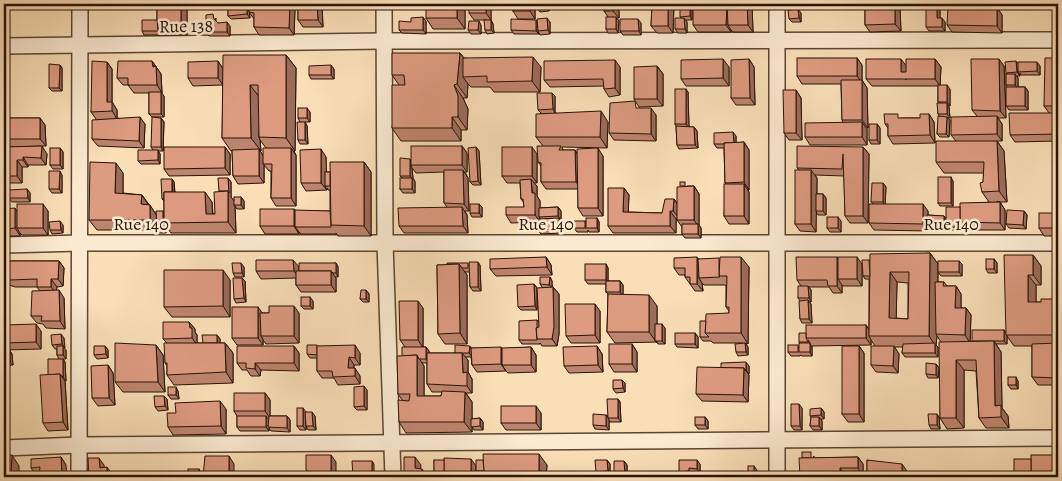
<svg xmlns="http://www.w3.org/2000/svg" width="1062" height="481" font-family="Alegreya,serif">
<rect width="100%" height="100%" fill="#f9deb6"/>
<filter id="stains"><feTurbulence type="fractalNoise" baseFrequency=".004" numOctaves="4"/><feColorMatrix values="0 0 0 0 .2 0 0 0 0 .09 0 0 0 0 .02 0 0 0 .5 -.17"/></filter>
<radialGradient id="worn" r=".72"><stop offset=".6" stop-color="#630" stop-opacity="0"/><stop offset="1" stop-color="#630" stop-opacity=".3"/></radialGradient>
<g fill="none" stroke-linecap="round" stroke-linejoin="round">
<defs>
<g id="street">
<polyline points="384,4 385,243 393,477"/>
<polyline points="777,4 777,477"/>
<polyline points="4,46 382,41 1058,40"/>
<polyline points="4,245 80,243 1058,243"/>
<polyline points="4,448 79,445 1058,438"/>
<polyline points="79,477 80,4"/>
</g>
</defs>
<use href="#street" stroke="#5c4631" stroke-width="18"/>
<use href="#street" stroke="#fbead0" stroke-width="15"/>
</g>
<g fill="#be856e" stroke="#281305" fill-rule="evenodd">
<polygon points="7,4 45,4 45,7 10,8"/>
<polygon points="157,4 185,4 187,5 187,35 162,35 161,33 161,35 144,35 142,31 157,20"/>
<polygon points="228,4 247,4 249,7 249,4 292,4 295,9 294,35 259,35 254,27 254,19 249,12 250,18 231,19 228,16"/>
<polygon points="298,4 322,4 323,27 303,27 298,20"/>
<polygon points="465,4 465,29 433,29 426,18"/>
<polygon points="491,4 491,20 493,24 494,33 487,34 485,30 487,20 474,20 469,13"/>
<polygon points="513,4 535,4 535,19 518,19 513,11"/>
<polygon points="549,4 549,11 540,12 537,8"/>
<polygon points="619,4 619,18 616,18 619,21 618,33 608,33 606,29 608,17 604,11"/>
<polygon points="652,4 674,4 673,33 657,33 651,26"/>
<polygon points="692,4 692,20 686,20 687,22 687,33 678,33 675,29 681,18 680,17"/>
<polygon points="752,4 753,32 733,32 731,30 731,32 698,32 693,25"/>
<polygon points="865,4 896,4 900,9 901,31 870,32 865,25"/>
<polygon points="981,4 1004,4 1004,9 998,9 1002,15 1002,33 952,32 947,25 983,7"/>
<polygon points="940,9 940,18 945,22 945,31 929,31 926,27"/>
<polygon points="801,13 801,22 792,22 789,19"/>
<polygon points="216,18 216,21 218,23 230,26 230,36 209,36 206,32"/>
<polygon points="426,21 426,34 402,33 399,30 411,22"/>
<polygon points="537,21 550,22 550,34 540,35 539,33 539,34 514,34 511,30"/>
<polygon points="641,23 641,35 623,35 620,31"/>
<polygon points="481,25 481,34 471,34 468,30"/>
<polygon points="460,53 464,58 541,67 540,92 494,92 490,87 471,87 468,84 467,98 463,98 468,109 467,130 461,130 461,141 401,141 392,128 399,85 392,75"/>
<path d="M 286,55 L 296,68 L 295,151 L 294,151 L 296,155 L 296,206 L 276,206 L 271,198 L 271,171 L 269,171 L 264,165 L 264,183 L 238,184 L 233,176 L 232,151 L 231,151 L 222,138 L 223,85 L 193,86 L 188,78 L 218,61 L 223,69 ZM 260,140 L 266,148 L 263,156 L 260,151 L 261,151 Z"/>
<polygon points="857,58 862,65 862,80 867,88 868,128 866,128 867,129 867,145 810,145 805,137 843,122 842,120 841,84 802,84 797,76"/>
<polygon points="1058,58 1058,141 1015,142 1010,135 1049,113 1044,106"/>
<polygon points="749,59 754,67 755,105 736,105 731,98"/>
<polygon points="935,59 941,67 940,85 950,89 950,106 948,106 949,107 950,118 948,118 950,120 949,137 940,137 937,134 939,116 938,114 938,86 872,86 866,79 906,66"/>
<polygon points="152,61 161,74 162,93 161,93 164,96 164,117 152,117 149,114 149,93 134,93 128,85 123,85 117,78"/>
<polygon points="1016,61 1018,63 1040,66 1040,75 1021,75 1020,73 1020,76 1017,76 1018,78 1018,87 1025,87 1028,91 1028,110 1009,110 1006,106 1007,87 1006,85 1006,73"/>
<polygon points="107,62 112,69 112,102 117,110 117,118 145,124 144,148 98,146 92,139 96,119 91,112"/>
<polygon points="60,65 62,68 62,91 52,91 49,88"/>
<polygon points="657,66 663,74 663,106 639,107 634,99"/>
<polygon points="1004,66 1006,118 998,118 1002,124 1002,141 997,141 1004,151 1007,202 996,202 1000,202 1005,210 1005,230 965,230 964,229 964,230 949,230 947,228 946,230 929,230 928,229 928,231 874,230 869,223 873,204 871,202 883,183 886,187 885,204 928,211 928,215 944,216 946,218 960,207 989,202 982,192 984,173 944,173 936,162 956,141 951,135 977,116 972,110"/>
<polygon points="620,67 620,95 609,97 604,89 604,86 550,87 544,80"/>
<polygon points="729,67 729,86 686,86 681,79"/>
<polygon points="334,69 334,79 311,79 309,75"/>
<polygon points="796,90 801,98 802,140 789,140 784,133"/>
<polygon points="688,92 689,127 694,127 697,131 698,148 679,149 677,145 676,126 675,124"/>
<polygon points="555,96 555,113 608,122 607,148 562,147 563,150 575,150 577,153 603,156 603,216 583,216 578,208 578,189 546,189 541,182 541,166 538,162 543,146 536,137 541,113 538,110"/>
<polygon points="639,108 656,115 656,141 614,140 609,133"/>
<polygon points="310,112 310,122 305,122 307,126 308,144 300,144 298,140 300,122 298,118"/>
<polygon points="929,114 934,122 935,143 893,144 888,136 888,128 885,124 901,118 920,118"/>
<polygon points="4,118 40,118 45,125 46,146 4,147"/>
<polygon points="161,118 164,122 163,151 158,151 160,154 160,164 141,164 138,161 153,150 151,147"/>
<polygon points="877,124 880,128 880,144 871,144 869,140"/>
<polygon points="736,136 736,143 744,142 749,150 749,190 748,190 749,192 749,224 729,224 724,216 726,184 725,183 724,148 717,148 714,144"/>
<polygon points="462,146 467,153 467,172 465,172 468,178 469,211 465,211 467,215 468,233 404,233 399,226 447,207 444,203 444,172 416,173 412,168 413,178 415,182 415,193 403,193 400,189 402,178 400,176 411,160"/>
<polygon points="4,147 47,154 46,165 28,165 28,167 22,167 22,183 4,183"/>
<polygon points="225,147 230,154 230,175 169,176 164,169"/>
<polygon points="476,147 479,151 481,185 473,185 470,182"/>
<polygon points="863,147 869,154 868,223 850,223 845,216 844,176 815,175 817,178 817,194 823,194 826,198 826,215 818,215 816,212 816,232 800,231 795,224 799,170 797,168"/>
<polygon points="60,148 63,152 63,169 53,169 50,165"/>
<polygon points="537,154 537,183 534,183 537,186 537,196 540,201 540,208 558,207 561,211 561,220 560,220 561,222 562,233 541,234 538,230 538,222 511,223 506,215 524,207 524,203 521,199 520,183 507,183 502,176"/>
<polygon points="326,157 326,172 330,172 364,162 371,172 371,236 338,236 336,233 336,234 301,234 299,232 299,234 265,234 260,226 295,211 330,211 330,190 328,190 327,188 327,190 306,191 301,183"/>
<polygon points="123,173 123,193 142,195 156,214 163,211 164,212 164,201 162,199 172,179 174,182 175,192 212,202 213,214 215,214 219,191 228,178 231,182 231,197 234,201 241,197 244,201 244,209 237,209 235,206 236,233 171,233 166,226 166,233 159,233 157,230 97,230 89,220"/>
<polygon points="62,175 62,193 52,193 49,189"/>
<polygon points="953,181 953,206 940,206 938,203"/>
<polygon points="687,186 694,186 699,194 699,225 701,228 701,238 685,238 682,234 682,227 677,220 677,219 676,219 676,233 613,233 608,226 624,188 629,195 628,212 662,213 674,199 677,203"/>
<polygon points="27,189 30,193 30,202 12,202 9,198"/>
<polygon points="479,204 482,207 482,217 472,217 470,213"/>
<polygon points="4,209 17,211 48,211 48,235 22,235 20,233 20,236 4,236"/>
<polygon points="1024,211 1027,215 1026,229 1009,228 1006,224"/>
<polygon points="1058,213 1058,236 1044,236 1039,228"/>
<polygon points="597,218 599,222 599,232 589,232 588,230 588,232 577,232 574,228 585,221 586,222"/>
<polygon points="841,221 841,232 830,232 827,228"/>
<polygon points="63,225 63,233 52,234 50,230"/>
<path d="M 1058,252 L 1058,385 L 1038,385 L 1032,377 L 1032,346 L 1014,346 L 1007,336 L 1007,344 L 996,344 L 1001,352 L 1002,408 L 1008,416 L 1009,428 L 986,428 L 979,418 L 976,371 L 964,370 L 964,428 L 947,429 L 940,418 L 941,342 L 937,336 L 936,345 L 938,347 L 938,357 L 905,357 L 902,353 L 903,347 L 894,347 L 899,354 L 898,373 L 876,372 L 871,365 L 875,346 L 871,340 L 871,345 L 812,346 L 812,356 L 802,356 L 800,355 L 800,356 L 791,356 L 788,352 L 799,347 L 800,343 L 799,342 L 806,333 L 866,325 L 869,329 L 869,279 L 865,279 L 863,276 L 869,260 L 930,253 L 938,264 L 938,282 L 944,282 L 947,286 L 956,286 L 961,294 L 961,308 L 966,308 L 971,315 L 970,342 L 972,342 L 972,341 L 1004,330 L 1006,333 L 1033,255 L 1041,266 L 1041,285 L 1036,285 L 1036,302 L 1041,302 L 1057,299 ZM 897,282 L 908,283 L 908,319 L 896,318 Z"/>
<polygon points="546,257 551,265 552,275 496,276 490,269"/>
<polygon points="837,257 838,258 862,264 862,286 843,286 842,285 842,293 833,293 829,287 809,287 811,290 811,302 809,302 811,304 812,323 802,323 800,319 800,301 798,298 801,286 797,280"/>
<polygon points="698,259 749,267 748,344 745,343 748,347 748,355 738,356 736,352 743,343 713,343 711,341 703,341 700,337 706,321 729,313 729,311 726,307 726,286 725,285 704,285 702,283 703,291 695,291 685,277 685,275 679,275 674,268"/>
<polygon points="994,259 997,263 997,273 988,273 986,269"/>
<polygon points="4,261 59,261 64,268 63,286 57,287 56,290 64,298 65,329 46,328 43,324 37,323 31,316 40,291 37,287 15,287 4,283"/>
<polygon points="959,261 962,264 962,276 941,276 938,272"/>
<polygon points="336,263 338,267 338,277 335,277 336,278 336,292 301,292 296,285 296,278 261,279 256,271"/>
<polygon points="606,264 608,268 608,281 620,281 623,285 623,295 657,306 657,324 665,328 665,344 658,344 657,342 615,343 607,332 608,294 606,292 606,284 588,284 585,280"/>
<polygon points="437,265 480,265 481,291 473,291 470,287 470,272 465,272 467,275 467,344 445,344 438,334"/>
<polygon points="244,267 244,277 235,277 233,273"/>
<polygon points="550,277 552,281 552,287 553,287 559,294 559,334 557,346 542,346 540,343 540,344 522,344 519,340 537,320 539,322 542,287 540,284"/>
<polygon points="230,280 230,317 172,317 164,307"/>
<polygon points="245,281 246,302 236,303 234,299"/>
<polygon points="534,284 537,288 537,310 521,310 518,307"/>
<polygon points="366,290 369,294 369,302 363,302 360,299"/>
<polygon points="4,293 6,296 8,321 4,321"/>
<polygon points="313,301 313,309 304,309 301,306"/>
<path d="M 423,308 L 423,347 L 426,347 L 429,351 L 429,353 L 455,353 L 471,348 L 502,349 L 531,347 L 536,355 L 536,372 L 508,373 L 506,371 L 477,372 L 472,365 L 471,357 L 465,357 L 468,360 L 468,372 L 472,379 L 472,393 L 466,393 L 472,402 L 472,419 L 480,418 L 483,422 L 483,430 L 474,430 L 472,427 L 472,432 L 406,433 L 399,422 L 403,401 L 398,394 L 405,347 L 400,340 ZM 422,363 L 427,363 L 427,384 L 432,392 L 442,392 L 441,396 L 424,396 L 424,366 Z"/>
<polygon points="600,311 600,343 571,343 566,336"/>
<polygon points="262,313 299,313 299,343 266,344 263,340 263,345 237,345 232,338"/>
<polygon points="189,322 195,329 195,332 197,335 197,343 203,343 217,335 220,339 220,343 225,343 233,353 233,383 174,385 167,375 167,366 165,363 167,343 163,339"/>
<polygon points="4,325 41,331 41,349 4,350"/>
<polygon points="695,333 698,337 698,348 677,347 675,344"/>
<polygon points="64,338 64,348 66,350 66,359 63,359 65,362 66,381 65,381 68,430 48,431 43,423 48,375 59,359 57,355 57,349 55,349 52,345"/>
<polygon points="632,344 637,352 637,372 614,372 609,364"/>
<polygon points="156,345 163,355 165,392 123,392 115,382"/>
<polygon points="105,346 108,350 108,358 97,359 94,355"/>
<polygon points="294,346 299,353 299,371 261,370 260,376 251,376 247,370 242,370 237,363"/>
<polygon points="318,346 360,353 360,365 354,365 354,368 360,376 360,384 338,385 334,378 322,378 317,371 317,358 310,358 307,354"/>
<polygon points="597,346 602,354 603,372 569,373 564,366"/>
<polygon points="859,346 864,353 864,422 848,422 842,414"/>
<polygon points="4,351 10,351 12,354 13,365 4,366"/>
<polygon points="936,364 939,368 938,378 928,378 926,374"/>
<polygon points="108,365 113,373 115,405 98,406 92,398"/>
<polygon points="749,366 749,374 748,374 749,375 748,402 702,401 696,394 721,368"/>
<polygon points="4,378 8,385 9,402 4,402"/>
<polygon points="1018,381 1018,389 1011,389 1008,385"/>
<polygon points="625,383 625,392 616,393 613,389"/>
<polygon points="367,390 367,410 357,410 354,407"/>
<polygon points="178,391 179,399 171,399 168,395"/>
<polygon points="265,393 270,400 270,416 287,416 290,420 290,432 271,431 269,428 269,431 240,431 237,427 237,416 234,411"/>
<polygon points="167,399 168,410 158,411 155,407"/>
<polygon points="618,399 620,402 621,422 610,422 609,420 609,430 595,429 593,425 606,415 608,416"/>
<polygon points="802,408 802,430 794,430 791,426"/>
<polygon points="821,408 824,412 824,419 821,419 822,421 822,430 813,430 810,426 811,417 810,416"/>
<polygon points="226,409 226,434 173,435 168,427 176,413"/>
<polygon points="306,412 315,416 316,430 308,430 306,426 306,430 300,430 297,426"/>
<polygon points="541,413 541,430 506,430 501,423"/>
<polygon points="705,417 708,421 708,429 698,429 695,425"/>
<polygon points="939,417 940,429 931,429 929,425"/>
<polygon points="1058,455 1058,477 1017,477 1014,473 1031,459"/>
<polygon points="814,456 814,458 858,457 863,464 863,475 865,477 800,477"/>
<polygon points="61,457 66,465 39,475 36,475 31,468"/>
<polygon points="434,460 476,477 436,477 434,473"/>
<polygon points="607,460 610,464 610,475 598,475 596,472"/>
<polygon points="867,460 909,473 934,473 937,477 870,477 867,473"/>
<polygon points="624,461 627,465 627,477 616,477 614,474"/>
<polygon points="700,464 700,473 692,472 692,475 682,476 679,472"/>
<polygon points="547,465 546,477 486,477 484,475 479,475 476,471"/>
</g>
<g fill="#9b6c5a" stroke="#281305">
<polygon points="181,4 185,4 187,5 187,35 181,28"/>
<polygon points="247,4 249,7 250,18 247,14"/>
<polygon points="290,4 292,4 295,9 294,35 289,28"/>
<polygon points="317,4 322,4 323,27 318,20"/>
<polygon points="457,4 465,4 465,29 457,18"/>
<polygon points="486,4 491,4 491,20 486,13"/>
<polygon points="530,4 535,4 535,19 530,11"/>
<polygon points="546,4 549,4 549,11 546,7"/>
<polygon points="613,4 619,4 619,18 613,11"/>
<polygon points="668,4 674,4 673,33 668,26"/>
<polygon points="690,4 692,4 692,20 690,16"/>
<polygon points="727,4 728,25 731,30 731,32 726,25"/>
<polygon points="747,4 752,4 753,32 748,25"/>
<polygon points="895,4 896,4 900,9 901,31 895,24"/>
<polygon points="1001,4 1004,4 1004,9"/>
<polygon points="937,5 940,9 940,22 937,18"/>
<polygon points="997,7 1002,15 1002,33 997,26"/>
<polygon points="798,9 801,13 801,22 799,18"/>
<polygon points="423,17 426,21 426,34 423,30"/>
<polygon points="616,17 619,21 618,33 616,29"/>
<polygon points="547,18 550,22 550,34 548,30"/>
<polygon points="684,18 687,22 687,33 685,29"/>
<polygon points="942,18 945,22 945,31 942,27"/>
<polygon points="638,19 641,23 641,35 639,31"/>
<polygon points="491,20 493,24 494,33 491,30"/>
<polygon points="536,20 539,24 538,31 539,34 536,31"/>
<polygon points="479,21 481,25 481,34 478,30"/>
<polygon points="227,22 230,26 230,36 227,32"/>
<polygon points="460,53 470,66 463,77 468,84 467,98 457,84"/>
<polygon points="286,55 296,68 295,151 286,138"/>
<polygon points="533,57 541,67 540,92 532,81"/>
<polygon points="857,58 862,65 862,80 867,88 868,128 862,120 862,83 857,76"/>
<polygon points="723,59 729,67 729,86 723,78"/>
<polygon points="749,59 754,67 755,105 750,98"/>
<polygon points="901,59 907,67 906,80 901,72"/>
<polygon points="935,59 941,67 940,86 935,79"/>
<polygon points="999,59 1004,66 1006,118 1000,111"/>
<polygon points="615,60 620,67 620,95 615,88"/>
<polygon points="152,61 161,74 162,93 157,85"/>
<polygon points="218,61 223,69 223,85 218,78"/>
<polygon points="1016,61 1019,64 1018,72 1020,76 1017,72"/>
<polygon points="107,62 112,69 112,102 117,110 117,119 107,102"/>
<polygon points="1037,62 1040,66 1040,75 1037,71"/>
<polygon points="60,65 62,68 62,91 59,88"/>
<polygon points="331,65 334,69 334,79 331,75"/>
<polygon points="657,66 663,74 663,106 657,99"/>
<polygon points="1015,74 1018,78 1018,89 1015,85"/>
<polygon points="250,85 260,98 259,137 260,140 261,151 251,138"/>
<polygon points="454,85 463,98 468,109 467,130 458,117"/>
<polygon points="947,85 950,89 950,106 947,102"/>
<polygon points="1025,87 1028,91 1028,110 1025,106"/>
<polygon points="686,89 688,92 689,128 686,124"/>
<polygon points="796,90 801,98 802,140 796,133"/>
<polygon points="161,92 164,96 164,117 161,114"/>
<polygon points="552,93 555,96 555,113 553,109"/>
<polygon points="947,103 949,107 950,118 947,114"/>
<polygon points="307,108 310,112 310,122 307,118"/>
<polygon points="651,108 656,115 656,141 651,134"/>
<polygon points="601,111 608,122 607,148 600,137"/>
<polygon points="929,114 934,122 935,143 930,135"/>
<polygon points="997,116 1002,124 1002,141 997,134"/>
<polygon points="140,117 145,124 144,148 139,141"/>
<polygon points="452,117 461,130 461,141 452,128"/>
<polygon points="947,117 950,120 949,137 946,134"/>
<polygon points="40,118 45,125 46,146 40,139"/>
<polygon points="161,118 164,122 163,151 161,147"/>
<polygon points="305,122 307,126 308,144 305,140"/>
<polygon points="862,122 867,129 867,145 862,137"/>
<polygon points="877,124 880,128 880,144 877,140"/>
<polygon points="694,127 697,131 698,148 695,145"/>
<polygon points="733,132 736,136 736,148 734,144"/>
<polygon points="997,141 1004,151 1007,202 999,191"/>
<polygon points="744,142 749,150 749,190 744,182"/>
<polygon points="42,146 47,154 46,165 41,158"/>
<polygon points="462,146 467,153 467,172 462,165"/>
<polygon points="225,147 230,154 230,175 225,168"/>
<polygon points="476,147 479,151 481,185 478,181"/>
<polygon points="532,147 537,154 537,183 532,176"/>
<polygon points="863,147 869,154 868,223 863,216"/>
<polygon points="60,148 63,152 63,169 60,165"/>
<polygon points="291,148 296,155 296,206 291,198"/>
<polygon points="598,148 603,156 603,216 598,208"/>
<polygon points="259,149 264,157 264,183 259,176"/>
<polygon points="321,149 326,157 327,186 325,186 327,190 321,183"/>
<polygon points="158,150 160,154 160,164 158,160"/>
<polygon points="575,150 580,158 581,189 576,182"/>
<polygon points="23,157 28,165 28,167 23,160"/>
<polygon points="410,159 412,162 411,165 412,168 413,178 415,182 415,193 412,189 412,179 410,176"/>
<polygon points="17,160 22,167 22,183 17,176"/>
<polygon points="364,162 371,172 371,236 364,226"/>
<polygon points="116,163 123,173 123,203 115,193"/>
<polygon points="463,170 468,178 469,211 464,204"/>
<polygon points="811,170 817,178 816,232 811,224"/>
<polygon points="60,171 62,175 62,193 59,189"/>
<polygon points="951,177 953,181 953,206 951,203"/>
<polygon points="228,178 231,182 231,197 235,202 234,205 235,206 236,233 228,222"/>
<polygon points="172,179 174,182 175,202 173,198"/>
<polygon points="531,179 537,186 537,196 540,201 540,217 539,217 540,218 540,222 535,215"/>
<polygon points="883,183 886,187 885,206 883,202"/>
<polygon points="744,184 749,192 749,224 744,216"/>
<polygon points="694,186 699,194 699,225 701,228 701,238 698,234 698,226 694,220"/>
<polygon points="624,188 629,195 628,220 623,212"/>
<polygon points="27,189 30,193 30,202 28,198"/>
<polygon points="205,192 212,202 213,222 206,214"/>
<polygon points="823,194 826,198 826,215 823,211"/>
<polygon points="142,195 149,206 141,204"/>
<polygon points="241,197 244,201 244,209 241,205"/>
<polygon points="674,199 679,206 679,218 673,211"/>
<polygon points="1000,202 1005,210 1005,230 1000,223"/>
<polygon points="43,204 48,211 48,235 43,228"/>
<polygon points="479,204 482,207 482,217 479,213"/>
<polygon points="923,204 928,211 928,226 926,226 928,229 928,231 923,224"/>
<polygon points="150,205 157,216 157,230 150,220"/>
<polygon points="462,207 467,215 468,233 463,226"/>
<polygon points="558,207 561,211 561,220 558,216"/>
<polygon points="15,208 20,216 17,228 20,233 20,236 15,228"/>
<polygon points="294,209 299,216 295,227 299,232 299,234 294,226"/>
<polygon points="163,211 166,215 164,223 166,226 166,233 163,230"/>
<polygon points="670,211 676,219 676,233 670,226"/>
<polygon points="1024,211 1027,215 1026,229 1023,225"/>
<polygon points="944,216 947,220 946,230 944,227"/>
<polygon points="838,217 841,221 841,232 838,228"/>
<polygon points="559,218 561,222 562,233 559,229"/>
<polygon points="597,218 599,222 599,232 597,228"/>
<polygon points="60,221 63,225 63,233 61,230"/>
<polygon points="930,253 938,264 937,334 936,334 937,336 936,345 938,347 938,357 935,353 935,345 929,336"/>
<polygon points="1033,255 1041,266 1041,285 1033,275"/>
<polygon points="546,257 551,265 552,275 547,267"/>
<polygon points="697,257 702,264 699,278 702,283 703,291 697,284"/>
<polygon points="741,257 749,267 748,344 741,333"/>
<polygon points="837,257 842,264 838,279 842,285 842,293 837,286"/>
<polygon points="857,257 862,264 862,286 857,279"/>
<polygon points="994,259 997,263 997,273 994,269"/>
<polygon points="293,260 299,267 299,278 294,271"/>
<polygon points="59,261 64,268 63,286 58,279"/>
<polygon points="959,261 962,264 962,276 959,272"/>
<polygon points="478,262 480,265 481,291 478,287"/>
<polygon points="241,263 244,267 244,277 242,273"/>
<polygon points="336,263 338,267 338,277 336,273"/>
<polygon points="459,264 467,275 467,344 460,333"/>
<polygon points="606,264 608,268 608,284 606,280"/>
<polygon points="223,270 230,280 230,317 223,306"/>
<polygon points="331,271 336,278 336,292 331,285"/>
<polygon points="890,272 897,282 896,329 889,318"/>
<polygon points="1028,275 1036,285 1036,312 1028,302"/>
<polygon points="550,277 552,281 552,288 549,285"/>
<polygon points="242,278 245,281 246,302 244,298"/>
<polygon points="51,279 57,287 56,294 51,287"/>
<polygon points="620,281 623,285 623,296 620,292"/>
<polygon points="534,284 537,288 537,310 535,306"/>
<polygon points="808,286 811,290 811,302 809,298"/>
<polygon points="956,286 961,294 961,315 955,308"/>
<polygon points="553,287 559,294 559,334 557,346 552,339"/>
<polygon points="59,290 64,298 65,329 60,321"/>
<polygon points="366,290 369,294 369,302 366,299"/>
<polygon points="4,293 6,296 8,321 4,315"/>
<polygon points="649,295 657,306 657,341 655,341 657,343 649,332"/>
<polygon points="310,297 313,301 313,309 310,306"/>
<polygon points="808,300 811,304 812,323 809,319"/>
<polygon points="418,301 423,308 423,348 418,340"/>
<polygon points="595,304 600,311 600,343 595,335"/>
<polygon points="294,306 299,313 299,343 294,336"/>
<polygon points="258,307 263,314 261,336 263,339 263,345 258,338"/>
<polygon points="966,308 971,315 970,343 965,335"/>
<polygon points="189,322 195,329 195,332 197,335 197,345 192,338"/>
<polygon points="36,324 41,331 41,349 36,342"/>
<polygon points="662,324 665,328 665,344 662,341"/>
<polygon points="866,325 871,333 869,336 871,340 871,345 866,338"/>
<polygon points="1004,330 1007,334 1007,344 1004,341"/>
<polygon points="695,333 698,337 698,348 695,344"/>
<polygon points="61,334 64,338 65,348 62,344"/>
<polygon points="217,335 220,339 220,348 217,345"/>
<polygon points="808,340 812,347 812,356 810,352 810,344"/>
<polygon points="994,341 1001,352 1002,408 1008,416 1009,428 1001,417 995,406"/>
<polygon points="225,343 233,353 233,383 226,372"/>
<polygon points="745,343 748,347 748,355 746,352"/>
<polygon points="632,344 637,352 637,372 632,364"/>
<polygon points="156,345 163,355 165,392 158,382"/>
<polygon points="355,345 360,353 360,365 355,358"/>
<polygon points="63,346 66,350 66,359 63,355"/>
<polygon points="105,346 108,350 108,358 106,354"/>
<polygon points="294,346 299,353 299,371 294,363"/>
<polygon points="470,346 472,350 472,357 469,353"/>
<polygon points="597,346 602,354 603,372 598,365"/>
<polygon points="859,346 864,353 864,422 859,414"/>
<polygon points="894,346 899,354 898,373 893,366"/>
<polygon points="426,347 429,351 429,363 426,359"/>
<polygon points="501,347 506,355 502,365 506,371 501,364"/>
<polygon points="531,347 536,355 536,372 531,365"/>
<polygon points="10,351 12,354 13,365 10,362"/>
<polygon points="462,353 468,360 468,372 472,379 472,393 467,386 463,373"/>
<polygon points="417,355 424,366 424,407 417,396"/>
<polygon points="349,357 354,365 353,375 348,368"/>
<polygon points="63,359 65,362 66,381 63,377"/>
<polygon points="956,360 964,370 964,428 956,418"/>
<polygon points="746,362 749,366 749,374 746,370"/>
<polygon points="255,363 261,370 260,376 255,369"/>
<polygon points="936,364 939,368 938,378 936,375"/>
<polygon points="108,365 113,373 115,405 109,398"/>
<polygon points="355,368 360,376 360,384 355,376"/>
<polygon points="744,368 749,375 748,402 743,395"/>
<polygon points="60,374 65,381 68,430 63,422"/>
<polygon points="1016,377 1018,381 1018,389 1016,385"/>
<polygon points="4,378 8,385 9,402 4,395"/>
<polygon points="622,380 625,383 625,392 623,388"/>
<polygon points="364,386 367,390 367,410 364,406"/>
<polygon points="176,387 178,391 179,399 176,395"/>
<polygon points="465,392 472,402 472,432 464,422"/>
<polygon points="265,393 270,400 270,418 265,411"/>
<polygon points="164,396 167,399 168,410 165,406"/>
<polygon points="618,399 620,402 621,422 618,418"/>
<polygon points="220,401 226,409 226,434 221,426"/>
<polygon points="799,404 802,408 802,430 800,426"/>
<polygon points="536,406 541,413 541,430 536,423"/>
<polygon points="303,408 306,412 306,430 303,426"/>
<polygon points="821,408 824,412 824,419 821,415"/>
<polygon points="312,412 315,416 316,430 313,426"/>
<polygon points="937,414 939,417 940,429 937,425"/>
<polygon points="606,415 609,418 608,418 609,420 609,430 606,426"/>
<polygon points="266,416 269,420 269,431 266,427"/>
<polygon points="287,416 290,420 290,432 287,428"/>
<polygon points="705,417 708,421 708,429 705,425"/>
<polygon points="819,417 822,421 822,430 819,426"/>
<polygon points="480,418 483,422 483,430 480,426"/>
<polygon points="539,454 547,465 546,477 541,477 539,474"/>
<polygon points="12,455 19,466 19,477 11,475"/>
<polygon points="331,455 336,462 336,477 331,477"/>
<polygon points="229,456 234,464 234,477 229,477"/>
<polygon points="61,457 66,465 67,477 62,477"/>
<polygon points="415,457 421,465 420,475 415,468"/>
<polygon points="858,457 863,464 863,475 865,477 861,477 860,471 858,468"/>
<polygon points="99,458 104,465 105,475 100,468"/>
<polygon points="471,459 476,466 476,477 471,477"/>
<polygon points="607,460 610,464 610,475 608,471"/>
<polygon points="697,460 700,464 700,473 697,469"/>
<polygon points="372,461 374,464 374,477 372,477"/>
<polygon points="624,461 627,465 627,477 625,474"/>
<polygon points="902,464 909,474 902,473"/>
<polygon points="754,466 757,470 756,475 754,472"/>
<polygon points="107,467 112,474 112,477 107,477"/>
<polygon points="840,468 845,475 843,477 840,473"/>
<polygon points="199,469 204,477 199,477"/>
<polygon points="422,469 427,477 422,477"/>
</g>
<g fill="#dd9b80" stroke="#281305" fill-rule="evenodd">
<rect x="157" y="4" width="24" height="24"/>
<polygon points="228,4 247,4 247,14 228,16"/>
<polygon points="249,4 290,4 289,28 254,27 254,13 249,12"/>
<polygon points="298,4 317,4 318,20 298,20"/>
<rect x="426" y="4" width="31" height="14"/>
<rect x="469" y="4" width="17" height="9"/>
<rect x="513" y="4" width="17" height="7"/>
<polygon points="537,4 546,4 546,7 537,8"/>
<rect x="604" y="4" width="9" height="7"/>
<polygon points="652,4 668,4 668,26 651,26"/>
<polygon points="680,4 690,4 690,16 680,17"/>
<polygon points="693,4 727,4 726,25 693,25"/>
<polygon points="727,4 747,4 748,25 728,25"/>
<polygon points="865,4 895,4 895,24 865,25"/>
<polygon points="926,5 937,5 937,18 942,18 942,27 926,27"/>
<polygon points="948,7 997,7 997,26 947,25"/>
<polygon points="798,9 799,18 789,19 788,10"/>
<polygon points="213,14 214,19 218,23 227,22 227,32 206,32 206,15"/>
<polygon points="423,17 423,30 399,30 399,21 411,22 411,18"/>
<rect x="606" y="17" width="10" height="12"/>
<polygon points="547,18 548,30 538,31 537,19"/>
<polygon points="675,18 684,18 685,29 675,29"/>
<polygon points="511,19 536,20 536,31 511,30"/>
<polygon points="620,19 638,19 639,31 620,31"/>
<polygon points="142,20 157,20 158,31 142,31"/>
<polygon points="484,20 491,20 491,30 485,30"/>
<polygon points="469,21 479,21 478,30 468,30"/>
<polygon points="392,53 460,53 457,84 454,85 458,96 458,117 452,117 452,128 392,128 392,85 405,85 404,75 392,75"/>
<polygon points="223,55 286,55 286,138 259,137 258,85 250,85 251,138 222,138"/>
<polygon points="533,57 532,81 487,82 487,76 463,77 463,58"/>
<rect x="797" y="58" width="60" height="18"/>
<polygon points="1045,58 1058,58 1058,106 1044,106"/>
<polygon points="723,59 723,78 681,79 681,60"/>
<polygon points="749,59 750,98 731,98 731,60"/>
<polygon points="866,59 901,59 901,72 906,72 906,59 935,59 935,79 866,79"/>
<polygon points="971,59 999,59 1000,111 972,110"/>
<polygon points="615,60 615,88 604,89 603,79 544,80 544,61"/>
<polygon points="92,61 107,62 107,102 112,102 112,111 91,112"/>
<polygon points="118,61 152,61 153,67 156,66 157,85 128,85 128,78 117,78"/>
<polygon points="218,61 218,78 188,78 188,62"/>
<polygon points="1016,61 1017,72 1006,73 1005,62"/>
<polygon points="1018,62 1037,62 1037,71 1018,72"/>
<polygon points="49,64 60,65 59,88 49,88"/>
<polygon points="331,65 331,75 309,75 309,66"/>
<polygon points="657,66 657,99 634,99 634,67"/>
<rect x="1006" y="74" width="9" height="11"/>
<polygon points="841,80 862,80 862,120 842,120"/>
<rect x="938" y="85" width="9" height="17"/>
<rect x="1006" y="87" width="19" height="19"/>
<rect x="675" y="89" width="11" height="35"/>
<polygon points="783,90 796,90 796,133 784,133"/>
<rect x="149" y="92" width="12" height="22"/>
<polygon points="537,93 552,93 553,109 538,110"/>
<polygon points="635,101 636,108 651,108 651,134 609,133 610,103"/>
<polygon points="937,103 947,103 947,114 938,114"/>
<rect x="298" y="108" width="9" height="10"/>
<polygon points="601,111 600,137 536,137 536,114"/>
<polygon points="1009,113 1058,113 1058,134 1010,135"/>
<polygon points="884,114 898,114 898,118 920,118 920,114 929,114 930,135 888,136 888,124 885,124"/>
<polygon points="938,116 947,117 946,134 937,134"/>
<polygon points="997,116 997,134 951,135 951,117"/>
<polygon points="140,117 139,141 92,139 92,120"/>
<polygon points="152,117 161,118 161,147 151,147"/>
<rect x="4" y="118" width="36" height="21"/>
<polygon points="297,122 305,122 305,140 298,140"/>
<polygon points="862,122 862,137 805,137 805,123"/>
<rect x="869" y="124" width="8" height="16"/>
<polygon points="676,126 694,127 695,145 677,145"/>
<polygon points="733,132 734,143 724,143 724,144 714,144 714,133"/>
<polygon points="936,141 997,141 999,191 982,192 980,183 983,182 984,162 936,162"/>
<polygon points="744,142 744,182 725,183 724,143"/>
<polygon points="42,146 41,158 23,157 23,160 17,160 17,176 4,176 4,147"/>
<rect x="411" y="146" width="51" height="19"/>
<polygon points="537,146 561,146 559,150 575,150 576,182 541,182 541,163 538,162"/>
<polygon points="797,146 863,147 863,216 845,216 843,154 842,169 797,168"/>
<polygon points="164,147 225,147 225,168 164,169"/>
<polygon points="476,147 478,181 470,182 468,148"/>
<rect x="502" y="147" width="30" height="29"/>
<rect x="50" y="148" width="10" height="17"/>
<polygon points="263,148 291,148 291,198 271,198 272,164 263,164"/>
<polygon points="598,148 598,208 578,208 577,149"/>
<polygon points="259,149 259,176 233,176 232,150"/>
<polygon points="321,149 321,183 301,183 300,150"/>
<polygon points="138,150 158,150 158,160 138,161"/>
<polygon points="400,158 410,159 410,176 400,176"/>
<polygon points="90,162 116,163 115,193 142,195 141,204 150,205 150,220 89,220"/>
<polygon points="330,162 364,162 364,226 331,225"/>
<polygon points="444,170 463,170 464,204 444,203"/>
<rect x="795" y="170" width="16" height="54"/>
<polygon points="49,171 60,171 59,189 49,189"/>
<rect x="325" y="172" width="5" height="14"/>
<rect x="938" y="177" width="13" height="26"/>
<polygon points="218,178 228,178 229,193 228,191 219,191"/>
<rect x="400" y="178" width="12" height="11"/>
<polygon points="161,179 172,179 172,192 164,192 164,199 162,199"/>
<polygon points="531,179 532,193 535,193 535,215 506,215 506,207 524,207 523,199 521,199 520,180"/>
<rect x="680" y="182" width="5" height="4"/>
<polygon points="872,183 883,183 883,202 871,202"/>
<rect x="724" y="184" width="20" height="32"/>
<polygon points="694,186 694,220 677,220 677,187"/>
<polygon points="608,188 624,188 623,212 662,213 665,199 674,199 673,211 670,211 670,226 608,226"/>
<polygon points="27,189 28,198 9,198 9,190"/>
<polygon points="228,191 228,222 164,223 164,192 205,192 206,214 215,214 214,192"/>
<rect x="816" y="194" width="7" height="17"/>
<rect x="234" y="197" width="7" height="8"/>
<polygon points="1000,202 1000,223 960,222 960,203"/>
<rect x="17" y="204" width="26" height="24"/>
<rect x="470" y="204" width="9" height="9"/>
<polygon points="869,204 923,204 923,224 869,223"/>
<polygon points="462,207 463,226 399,226 398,208"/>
<polygon points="558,207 558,216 539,217 539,208"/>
<polygon points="946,207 960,207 960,222 961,227 946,227"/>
<polygon points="15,208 15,228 4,229 4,209"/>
<rect x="260" y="209" width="34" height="17"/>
<polygon points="295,210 330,211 331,227 295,227"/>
<polygon points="1007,210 1024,211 1023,225 1006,224"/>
<polygon points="156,211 163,211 163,230 157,230"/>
<rect x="1039" y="213" width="19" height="15"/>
<polygon points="927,215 944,216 944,227 926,226"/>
<rect x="827" y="217" width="11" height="11"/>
<polygon points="559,218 559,229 538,230 538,219"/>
<rect x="586" y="218" width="11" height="10"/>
<polygon points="60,221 61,230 50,230 49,222"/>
<rect x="574" y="221" width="11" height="7"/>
<rect x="682" y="224" width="16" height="10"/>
<polygon points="1057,252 1058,252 1058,335 1006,335 1004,255 1033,255 1033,275 1028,275 1028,302 1041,302 1041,299 1057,299"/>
<path d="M 930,253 L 929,336 L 869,336 L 870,254 ZM 890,272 L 909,272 L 908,319 L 889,318 Z"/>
<polygon points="546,257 547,267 490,269 490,259"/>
<polygon points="697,257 697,284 690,284 690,277 685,277 685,268 674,268 674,258"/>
<polygon points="720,257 741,257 741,333 705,333 706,314 729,313 729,307 726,307 727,276 719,276"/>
<polygon points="796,257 837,257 837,286 828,286 827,280 797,280"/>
<rect x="838" y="257" width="19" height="22"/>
<polygon points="719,258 719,276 720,277 699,278 698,259"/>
<rect x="986" y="259" width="8" height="10"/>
<polygon points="256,260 293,260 294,271 256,271"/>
<polygon points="862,260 869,260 870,276 863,276"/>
<polygon points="4,261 59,261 58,279 51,279 51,287 37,287 37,279 10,280 4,278"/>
<rect x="938" y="261" width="21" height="11"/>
<polygon points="469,262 478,262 478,287 470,287"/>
<polygon points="232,263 241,263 242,273 233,273"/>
<polygon points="299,263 336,263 336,273 333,273 331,271 299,271"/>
<polygon points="447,263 468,263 468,268 462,268 459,264 447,264"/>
<polygon points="459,264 460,333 438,334 437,265"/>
<rect x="585" y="264" width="21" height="16"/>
<polygon points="164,270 223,270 223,306 164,307"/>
<rect x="296" y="271" width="35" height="14"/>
<polygon points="540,277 550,277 549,285 540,284"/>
<polygon points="233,278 242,278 244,298 234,299"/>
<rect x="606" y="281" width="14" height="11"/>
<polygon points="935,282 944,282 943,286 956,286 955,308 966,308 965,335 936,334"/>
<polygon points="534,284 535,306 518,307 517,285"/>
<polygon points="798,286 808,286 809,298 798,298"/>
<polygon points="553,287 554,327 552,339 537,339 536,328 539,327 537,288"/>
<polygon points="59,290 60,321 41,321 42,316 31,316 32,291"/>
<polygon points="361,290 366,290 366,299 360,299"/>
<polygon points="608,294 649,295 649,332 607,332"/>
<rect x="301" y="297" width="9" height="9"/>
<polygon points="808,300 809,319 800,319 799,301"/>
<polygon points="399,301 418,301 418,340 400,340"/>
<polygon points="565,304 595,304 595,335 566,336"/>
<polygon points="269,306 294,306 294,336 261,336 260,313 269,313"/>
<rect x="232" y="307" width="26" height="31"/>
<polygon points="537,320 537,328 536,328 537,340 519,340 519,321"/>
<polygon points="700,321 706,321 705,333 709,337 700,337"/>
<polygon points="163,322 189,322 190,328 192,328 192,338 163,339"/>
<polygon points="36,324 36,342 4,343 4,325"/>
<rect x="655" y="324" width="7" height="17"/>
<rect x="806" y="325" width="60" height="13"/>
<rect x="972" y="330" width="32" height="11"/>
<rect x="675" y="333" width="20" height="11"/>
<polygon points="799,333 806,333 806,338 808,342 799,342"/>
<polygon points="61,334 62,344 52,345 51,335"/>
<polygon points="202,335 217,335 217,343 203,343"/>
<polygon points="994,341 995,406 1001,405 1001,417 979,418 976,360 956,360 956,418 940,418 939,342"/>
<polygon points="115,343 156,345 158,382 115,382"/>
<polygon points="164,343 225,343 226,372 167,375 167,363 165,363"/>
<polygon points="745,343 746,352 736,352 735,344"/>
<rect x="799" y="343" width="11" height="9"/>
<polygon points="935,343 935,353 902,353 903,344"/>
<polygon points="1058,343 1058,378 1032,377 1032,344"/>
<rect x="609" y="344" width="23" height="20"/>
<polygon points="307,345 317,345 317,355 307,354"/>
<polygon points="355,345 355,358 349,357 348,368 355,368 355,376 333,377 332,371 317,371 317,346"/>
<polygon points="455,345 470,346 469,353 455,353"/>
<rect x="788" y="345" width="10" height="7"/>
<rect x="57" y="346" width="6" height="9"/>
<polygon points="94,346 105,346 106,354 94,355"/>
<polygon points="237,346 294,346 294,363 255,363 255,369 246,368 246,363 237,363"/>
<polygon points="597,346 598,365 564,366 563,347"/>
<rect x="842" y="346" width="17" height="68"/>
<polygon points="871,346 894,346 893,366 871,365"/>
<polygon points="402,347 426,347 426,359 419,359 417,355 402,356"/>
<polygon points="501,347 501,364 472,365 471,348"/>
<polygon points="531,347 531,365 502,365 502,348"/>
<rect x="4" y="351" width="6" height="11"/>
<polygon points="427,353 462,353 463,373 467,372 467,386 427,384"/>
<polygon points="417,355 417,396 441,396 442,391 465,392 464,422 399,422 398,400 409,401 410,394 398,394 397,356"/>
<polygon points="48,359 63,359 63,377 60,374 48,375"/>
<polygon points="746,362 746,370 745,370 744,368 721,368 721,363"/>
<polygon points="926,363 936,364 936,375 926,374"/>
<polygon points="108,365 109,398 92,398 91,366"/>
<polygon points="697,367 744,368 743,395 696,394"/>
<polygon points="60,374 63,422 43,423 40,375"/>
<rect x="1008" y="377" width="8" height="8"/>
<polygon points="613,380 622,380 623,388 613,389"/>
<polygon points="364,386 364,406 354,407 354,387"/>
<rect x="168" y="387" width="8" height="8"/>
<rect x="234" y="393" width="31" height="18"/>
<polygon points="154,396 164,396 165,406 155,407"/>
<polygon points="607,399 618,399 618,418 608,418"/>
<polygon points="220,401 221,426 168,427 167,413 176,413 175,403"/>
<polygon points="791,404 799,404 800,426 791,426"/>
<rect x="501" y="406" width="35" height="17"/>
<rect x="297" y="408" width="6" height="18"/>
<polygon points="821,408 821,415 810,416 810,409"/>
<polygon points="305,412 312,412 313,426 306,426"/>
<polygon points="593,414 606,415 606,426 593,425"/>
<polygon points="928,414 937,414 937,425 929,425"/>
<rect x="237" y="416" width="29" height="11"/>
<polygon points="269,416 287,416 287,428 268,427"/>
<rect x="695" y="417" width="10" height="8"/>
<polygon points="811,417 819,417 819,426 810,426"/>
<polygon points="480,418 480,426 471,427 471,419"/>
<rect x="802" y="452" width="9" height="6"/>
<polygon points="483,454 539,454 539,474 534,474 534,477 515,477 515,474 484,474"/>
<polygon points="4,455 12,455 11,475 25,475 25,477 4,477"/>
<polygon points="306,455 331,455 331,477 308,477 308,471 306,470"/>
<rect x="1031" y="455" width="27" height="21"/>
<polygon points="205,456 229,456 229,477 203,477"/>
<polygon points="61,457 62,477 39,477 40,467 31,468 31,459"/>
<polygon points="404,457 415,457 415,468 422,469 422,477 404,477"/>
<polygon points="858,457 858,468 840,468 840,473 831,474 831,477 813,477 812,472 812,477 800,477 799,458"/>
<polygon points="88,458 99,458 100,468 107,467 107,477 89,477"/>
<polygon points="444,458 471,459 471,477 444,477"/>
<rect x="1014" y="459" width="17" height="14"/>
<rect x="434" y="460" width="10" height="13"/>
<polygon points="476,460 483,460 484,471 476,471"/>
<polygon points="595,460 607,460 608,471 596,472"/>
<polygon points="679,460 697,460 697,469 689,468 689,471 679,472"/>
<polygon points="867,460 902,464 902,473 934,473 935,477 887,477 887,472 867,473"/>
<polygon points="352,461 372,461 372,477 353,477"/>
<polygon points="614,461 624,461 625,474 614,474"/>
<rect x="748" y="466" width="6" height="6"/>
<rect x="188" y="469" width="11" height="8"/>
<polygon points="860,471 861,477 842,477 841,472"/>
<rect x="748" y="473" width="9" height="4"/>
<polygon points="297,476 297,477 274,477"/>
</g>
<g text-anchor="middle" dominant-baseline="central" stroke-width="5" stroke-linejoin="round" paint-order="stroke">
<g font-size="18" fill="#281305" stroke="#fbead0">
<text transform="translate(186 26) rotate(-1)">Rue 138</text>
<text x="141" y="224">Rue 140</text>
<text x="546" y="224">Rue 140</text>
<text x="951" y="224">Rue 140</text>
</g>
</g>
<rect width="1062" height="481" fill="none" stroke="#f9deb6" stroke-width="20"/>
<rect x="5" y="5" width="1052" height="471" fill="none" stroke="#281305" stroke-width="2.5"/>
<rect x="10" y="10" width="1042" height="461" fill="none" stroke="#281305"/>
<rect width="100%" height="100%" filter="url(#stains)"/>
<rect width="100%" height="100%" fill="url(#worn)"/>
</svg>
